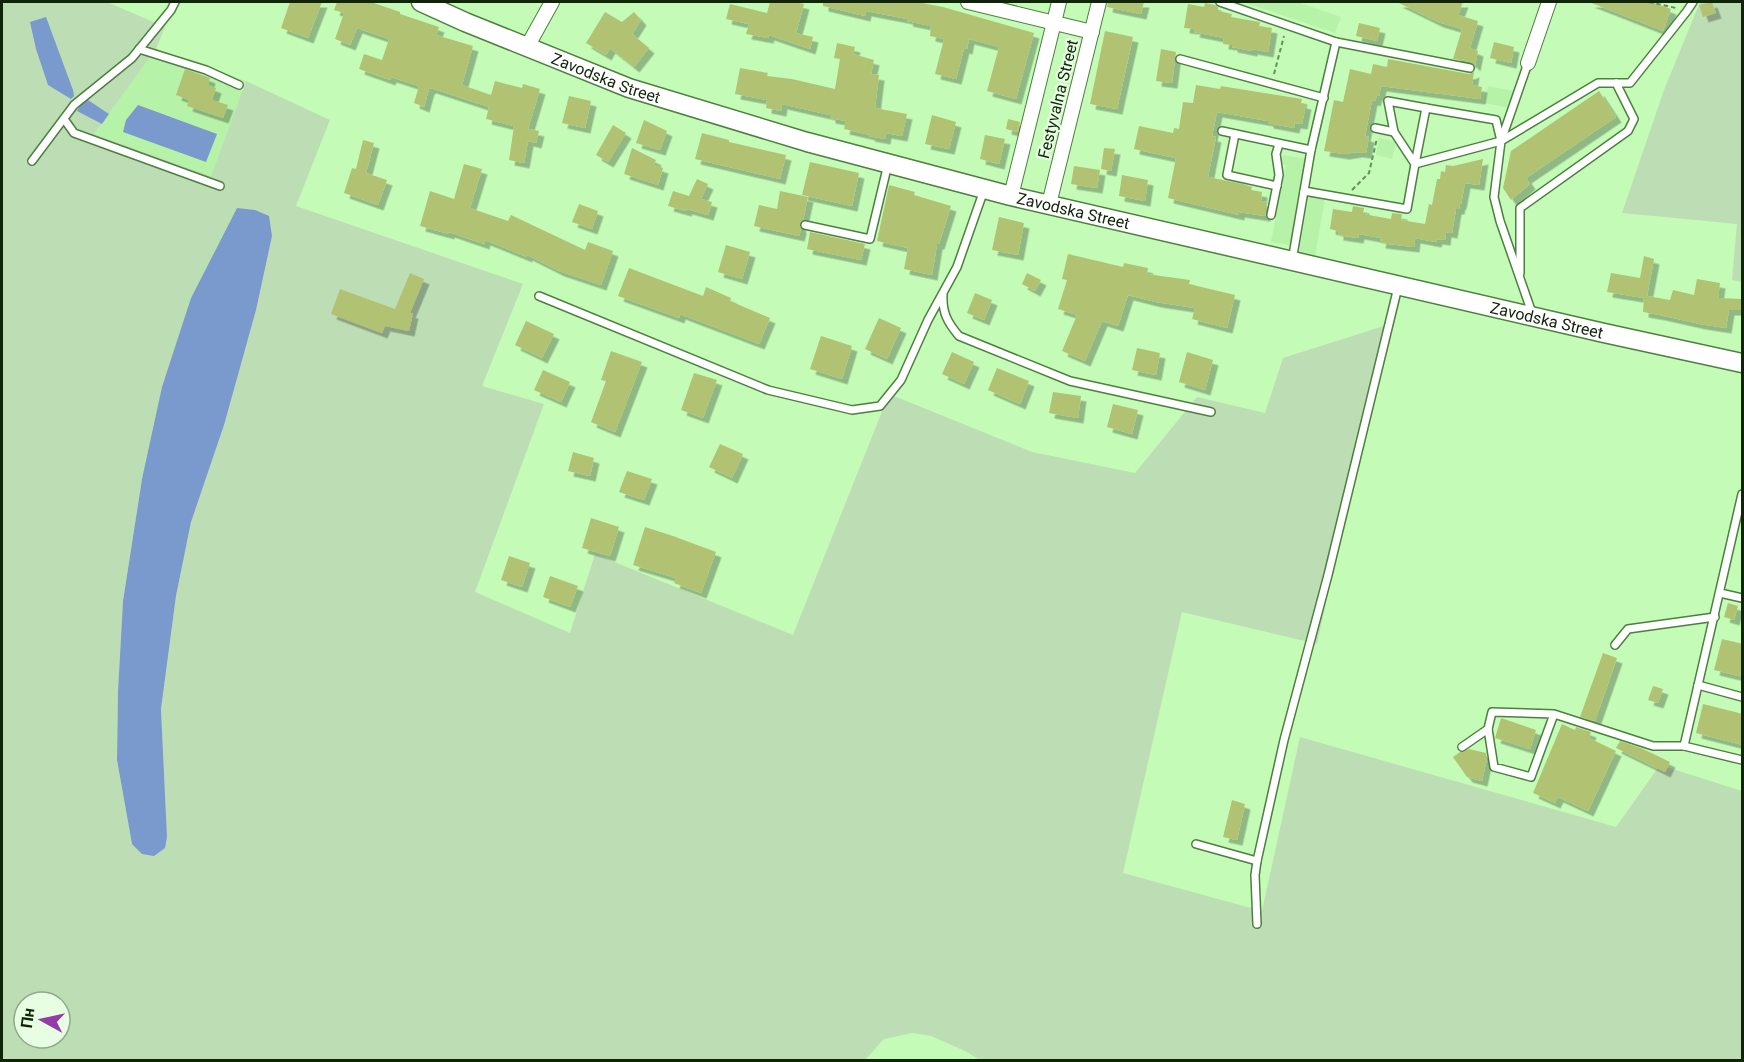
<svg xmlns="http://www.w3.org/2000/svg" width="1744" height="1062" font-family="Roboto,sans-serif">
<defs>
<filter id="shadow"><feDropShadow dx="5.5" dy="5.5" stdDeviation="0" flood-color="#0004"/></filter>
</defs>
<rect width="100%" height="100%" fill="#c4fbb6"/>
<g fill="#b6f2a7">
<polygon points="1243,2 1297,2 1341,17 1335,33"/>
<polygon points="156,49 246,81 211,176 94,134"/>
<polygon points="1488,86 1514,91 1510,108 1484,103"/>
<polygon points="1379,138 1396,142 1392,159 1376,155"/>
<polygon points="1283,155 1307,159 1290,245 1271,242 1286,165 1281,164"/>
<polygon points="1309,195 1325,198 1315,256 1299,253"/>
</g>
<g fill="#bddeb4" fill-rule="evenodd">
<path d="M 2,2 L 107,2 L 165,27 L 156,49 L 94,134 L 211,176 L 246,81 L 330,120 L 296,206 L 523,284 L 482,386 L 544,404 L 475,592 L 570,633 L 595,554 L 793,635 L 889,394 L 1032,452 L 1135,473 L 1197,397 L 1265,413 L 1283,358 L 1387,325 L 1317,644 L 1182,612 L 1123,873 L 1262,911 L 1300,737 L 1616,827 L 1660,765 L 1742,791 L 1742,1060 L 980,1060 L 965,1051 L 931,1036 L 912,1033 L 884,1039 L 865,1060 L 2,1060 ZM 237,208 L 191,522 L 176,596 L 161,709 L 167,837 L 132,844 L 117,760 L 118,691 L 123,601 L 142,479 L 191,298 ZM 24,1002 L 60,1002 L 60,1038 L 24,1038 Z"/>
<polygon points="1700,2 1742,2 1742,282 1732,280 1737,224 1622,213 1664,90"/>
</g>
<g fill="#7a9acd">
<polygon points="46,17 73,90 74,96 71,99 48,85 36,49 30,22"/>
<polygon points="88,100 109,114 102,124 77,111 82,103"/>
<polygon points="138,105 217,134 206,162 123,132 126,120"/>
<polygon points="237,208 255,210 269,216 272,236 256,310 224,425 191,522 176,596 161,709 167,837 165,848 154,856 142,854 132,844 117,760 118,691 123,601 142,479 162,387 191,298"/>
</g>
<g fill="#b1c372" filter="url(#shadow)">
<polygon points="290,2 322,2 308,38 281,28"/>
<polygon points="337,2 371,2 400,12 400,14 439,27 436,35 473,46 462,85 491,95 495,81 522,88 523,84 540,89 528,129 539,131 536,143 528,141 524,163 509,160 514,126 486,119 489,107 431,88 429,89 424,107 414,103 419,86 391,77 390,80 359,69 364,54 382,60 389,39 357,28 350,45 335,39 344,13 334,10"/>
<polygon points="770,2 795,2 804,4 796,33 813,37 810,49 769,35 768,38 746,34 749,24 726,19 730,4 767,13"/>
<polygon points="823,2 917,2 943,7 1034,33 1016,99 987,91 999,47 969,39 967,49 964,48 956,79 935,74 944,39 930,36 931,26 907,21 908,19 866,11 865,16 823,6"/>
<polygon points="1108,2 1144,2 1141,14 1107,7"/>
<polygon points="1397,2 1463,2 1458,15 1478,21 1470,48 1478,51 1475,66 1471,62 1453,59 1462,29 1438,22"/>
<polygon points="1589,2 1651,2 1671,9 1663,31"/>
<polygon points="1712,2 1716,13 1703,17 1699,5"/>
<polygon points="1205,3 1215,5 1218,7 1218,11 1232,14 1231,17 1260,22 1259,26 1272,28 1268,52 1252,49 1252,51 1232,47 1232,45 1223,44 1224,38 1194,32 1195,29 1184,28 1188,4 1204,7"/>
<polygon points="605,12 622,22 634,12 641,20 632,34 649,48 634,67 610,48 606,55 586,43"/>
<polygon points="1359,23 1380,28 1377,41 1356,36"/>
<polygon points="1105,31 1133,37 1117,109 1090,104"/>
<polygon points="1494,42 1514,47 1511,63 1490,58"/>
<polygon points="837,43 855,47 853,54 874,60 871,74 879,75 875,108 907,114 902,136 886,133 885,139 869,136 870,135 844,129 846,121 830,118 830,115 782,104 781,111 766,108 767,100 735,94 740,68 768,73 767,76 792,79 835,89 840,59 834,58"/>
<polygon points="1161,49 1176,52 1172,83 1156,81"/>
<polygon points="1388,59 1469,74 1474,72 1472,85 1482,87 1480,99 1381,86 1379,96 1377,95 1375,101 1372,100 1365,136 1369,137 1366,153 1357,152 1344,154 1324,151 1334,100 1343,102 1350,69 1371,74 1373,64 1387,67"/>
<polygon points="185,69 210,78 208,85 216,88 212,100 228,105 223,118 187,106 189,100 176,95"/>
<polygon points="1196,85 1220,89 1221,86 1302,99 1301,103 1306,104 1302,124 1295,123 1294,128 1268,123 1268,121 1217,112 1212,136 1216,137 1208,177 1243,184 1252,187 1251,190 1262,192 1261,201 1267,202 1265,216 1239,212 1239,215 1168,198 1176,158 1134,149 1139,126 1173,133 1174,128 1179,129 1183,102 1193,103"/>
<polygon points="1599,91 1616,117 1526,178 1530,184 1511,200 1503,188 1511,151"/>
<polygon points="569,96 591,101 585,128 562,123"/>
<polygon points="932,115 956,122 949,149 925,144"/>
<polygon points="1008,119 1020,122 1018,132 1006,129"/>
<polygon points="644,120 667,131 660,150 636,143"/>
<polygon points="613,125 626,133 608,162 596,155"/>
<polygon points="702,133 729,140 729,142 786,155 780,179 695,159"/>
<polygon points="985,135 1005,139 999,164 980,159"/>
<polygon points="363,140 374,143 366,173 387,180 378,205 344,193 352,168 356,169"/>
<polygon points="632,148 656,160 654,165 663,168 658,185 624,174"/>
<polygon points="1104,148 1115,149 1111,171 1101,169"/>
<polygon points="1483,159 1479,185 1465,183 1461,204 1460,204 1459,209 1456,209 1452,233 1446,232 1445,240 1437,239 1436,242 1415,238 1414,247 1380,243 1381,238 1359,234 1358,238 1338,235 1338,231 1330,229 1333,209 1352,212 1353,206 1364,208 1363,214 1391,219 1392,213 1402,214 1401,220 1425,224 1429,204 1432,205 1437,179 1440,179 1441,171 1445,172 1446,165 1453,166"/>
<polygon points="810,162 859,173 852,206 802,195"/>
<polygon points="464,164 482,169 470,208 508,221 511,215 585,250 588,242 613,251 601,285 559,271 527,255 527,257 485,240 484,244 449,232 449,234 420,226 430,191 454,199"/>
<polygon points="1074,166 1100,170 1097,188 1071,184"/>
<polygon points="1122,175 1148,180 1145,201 1119,196"/>
<polygon points="697,179 708,184 701,199 712,202 708,215 687,209 686,211 668,206 673,191 689,196"/>
<polygon points="889,185 915,192 914,195 951,206 939,244 937,244 932,275 904,269 908,248 877,241"/>
<polygon points="780,191 808,197 803,220 800,223 801,229 799,236 754,226 759,205 777,209"/>
<polygon points="579,204 598,211 592,229 572,222"/>
<polygon points="999,217 1024,223 1018,255 992,250"/>
<polygon points="810,232 865,244 861,260 807,249"/>
<polygon points="726,245 750,252 742,279 718,272"/>
<polygon points="1068,254 1123,267 1124,263 1148,268 1147,274 1190,280 1189,284 1235,295 1227,328 1192,319 1195,308 1156,302 1128,295 1118,326 1102,321 1085,361 1062,351 1077,315 1058,309 1067,280 1062,279"/>
<polygon points="1644,256 1654,259 1647,296 1670,300 1673,290 1694,295 1697,279 1720,283 1718,298 1743,299 1743,310 1729,310 1726,328 1700,324 1660,315 1643,312 1644,298 1607,292 1611,273 1640,278"/>
<polygon points="629,268 703,296 706,287 731,298 730,301 770,318 759,344 680,314 679,318 618,296"/>
<polygon points="410,273 424,279 410,313 413,313 409,331 385,326 382,333 331,314 340,289 395,309"/>
<polygon points="1027,273 1041,280 1035,291 1022,284"/>
<polygon points="975,293 992,300 984,320 967,313"/>
<polygon points="879,318 901,328 887,359 865,349"/>
<polygon points="526,321 554,334 542,358 515,345"/>
<polygon points="821,336 852,346 842,379 810,369"/>
<polygon points="1137,348 1160,353 1156,375 1132,370"/>
<polygon points="611,351 642,362 615,432 591,422 606,381 601,380"/>
<polygon points="952,352 974,362 964,384 942,374"/>
<polygon points="1187,352 1213,360 1205,390 1179,382"/>
<polygon points="997,368 1029,381 1020,404 988,390"/>
<polygon points="543,370 570,382 561,402 534,390"/>
<polygon points="694,373 717,380 703,418 681,410"/>
<polygon points="1053,392 1081,396 1078,418 1049,413"/>
<polygon points="1113,404 1138,410 1132,434 1107,427"/>
<polygon points="720,444 743,454 732,478 709,467"/>
<polygon points="573,452 594,458 590,476 568,471"/>
<polygon points="627,471 652,479 644,500 619,492"/>
<polygon points="591,518 619,527 610,556 582,548"/>
<polygon points="645,527 673,536 716,552 701,593 674,583 676,578 633,565"/>
<polygon points="509,556 530,563 522,587 501,580"/>
<polygon points="550,576 578,586 570,607 543,597"/>
<polygon points="1728,603 1738,606 1734,620 1724,617"/>
<polygon points="1722,639 1743,644 1743,677 1714,670"/>
<polygon points="1603,653 1617,658 1595,721 1580,717"/>
<polygon points="1653,686 1663,689 1658,703 1648,700"/>
<polygon points="1703,704 1743,714 1743,745 1696,733"/>
<polygon points="1501,718 1536,730 1530,749 1495,738"/>
<polygon points="1562,724 1575,730 1576,727 1591,732 1589,738 1616,751 1588,811 1558,797 1555,803 1533,793"/>
<polygon points="1620,741 1641,748 1670,762 1665,772 1616,748"/>
<polygon points="1469,749 1486,753 1487,758 1482,781 1467,777 1453,757 1460,752 1463,752"/>
<polygon points="1232,800 1245,804 1237,840 1223,837"/>
</g>
<g fill="none" stroke-linecap="round" stroke-linejoin="round">
<defs>
<g id="lane">
<polyline points="1220,2 1336,42 1470,68"/>
<polyline points="139,49 206,70 239,85"/>
<polyline points="1180,59 1324,98"/>
<polygon points="1426,108 1496,120 1501,141 1415,164"/>
<polyline points="64,119 74,133 220,186"/>
<polyline points="1375,128 1394,132"/>
<polyline points="1222,131 1311,150"/>
<polyline points="1235,134 1227,175 1277,186"/>
<polyline points="1501,141 1528,63"/>
<polyline points="32,161 74,105 132,58 171,10 175,2"/>
<polyline points="1304,191 1407,209 1415,164 1394,132 1388,101 1426,108"/>
<polyline points="1271,215 1279,175 1276,154 1279,144"/>
<polyline points="805,225 870,239 888,164"/>
<polyline points="1292,261 1311,150 1336,42"/>
<polyline points="1520,273 1520,208 1628,131 1634,119 1616,83"/>
<path d="M 943,295 C 942,313 948,323 959,336 L 1070,381 L 1211,412"/>
<polyline points="539,296 768,390 852,410 880,406 901,380 928,320 957,267 984,190"/>
<polyline points="1532,313 1500,221 1494,197 1501,141 1598,83 1630,83 1687,11 1693,2"/>
<polyline points="1742,494 1684,746 1742,760"/>
<polyline points="1720,593 1742,598"/>
<polyline points="1615,645 1628,629 1715,617"/>
<polyline points="1698,685 1742,697"/>
<polyline points="1554,714 1531,777 1494,767 1488,729 1492,712 1554,714 1653,746 1684,746"/>
<polyline points="1462,747 1488,729"/>
<polyline points="1196,844 1257,861"/>
<polyline points="1257,924 1255,875 1257,861 1284,740 1328,575 1398,287"/>
</g>
<g id="street">
<polyline points="968,2 1092,32"/>
<polyline points="527,47 552,2"/>
<polyline points="1528,63 1549,2"/>
<polyline points="1011,196 1059,2"/>
<polyline points="1049,204 1099,2"/>
</g>
<g id="secondary">
<path id="s1" d="M 421,2 L 465,22 L 629,88 L 807,142 L 1011,196 L 1604,333 L 1742,363"/>
</g>
</defs>
<use href="#lane" stroke="#4d7f40" stroke-width="10"/>
<use href="#street" stroke="#4d7f40" stroke-width="16"/>
<use href="#secondary" stroke="#4d7f40" stroke-width="21"/>
<g stroke="#688d5e" stroke-width="2" stroke-dasharray="4.5 3" stroke-linecap="butt">
<polyline points="1649,2 1676,8"/>
<polyline points="1274,74 1284,36"/>
<polyline points="1352,190 1369,173 1377,138"/>
</g>
<use href="#lane" stroke="#fff" stroke-width="7"/>
<use href="#street" stroke="#fff" stroke-width="14"/>
<use href="#secondary" stroke="#fff" stroke-width="18"/>
</g>
<g text-anchor="middle" dominant-baseline="central" stroke-width="4.5" stroke-linejoin="round" paint-order="stroke">
<g font-size="16" fill="#10240a" stroke="#e8fee2">
<text stroke="none"><textPath href="#s1" startOffset="200">Zavodska Street</textPath></text>
<text transform="translate(1058 99) rotate(-76)">Festyvalna Street</text>
<text stroke="none"><textPath href="#s1" startOffset="686">Zavodska Street</textPath></text>
<text stroke="none"><textPath href="#s1" startOffset="1172">Zavodska Street</textPath></text>
</g>
</g>
<rect width="1744" height="1062" fill="none" stroke="#10240a" stroke-width="6"/>
<g transform="translate(42 1020) rotate(278)"><circle r="28" fill="#e8fee2" stroke="#92a78c" stroke-width="1.5"/>
<path d="M0-4.5L10 22L0 15L-10 22Z" fill="#933ba8"/>
<text y="-9" font-size="16" font-weight="bold" text-anchor="middle" fill="#10240a">Пн</text>
</g>
</svg>
